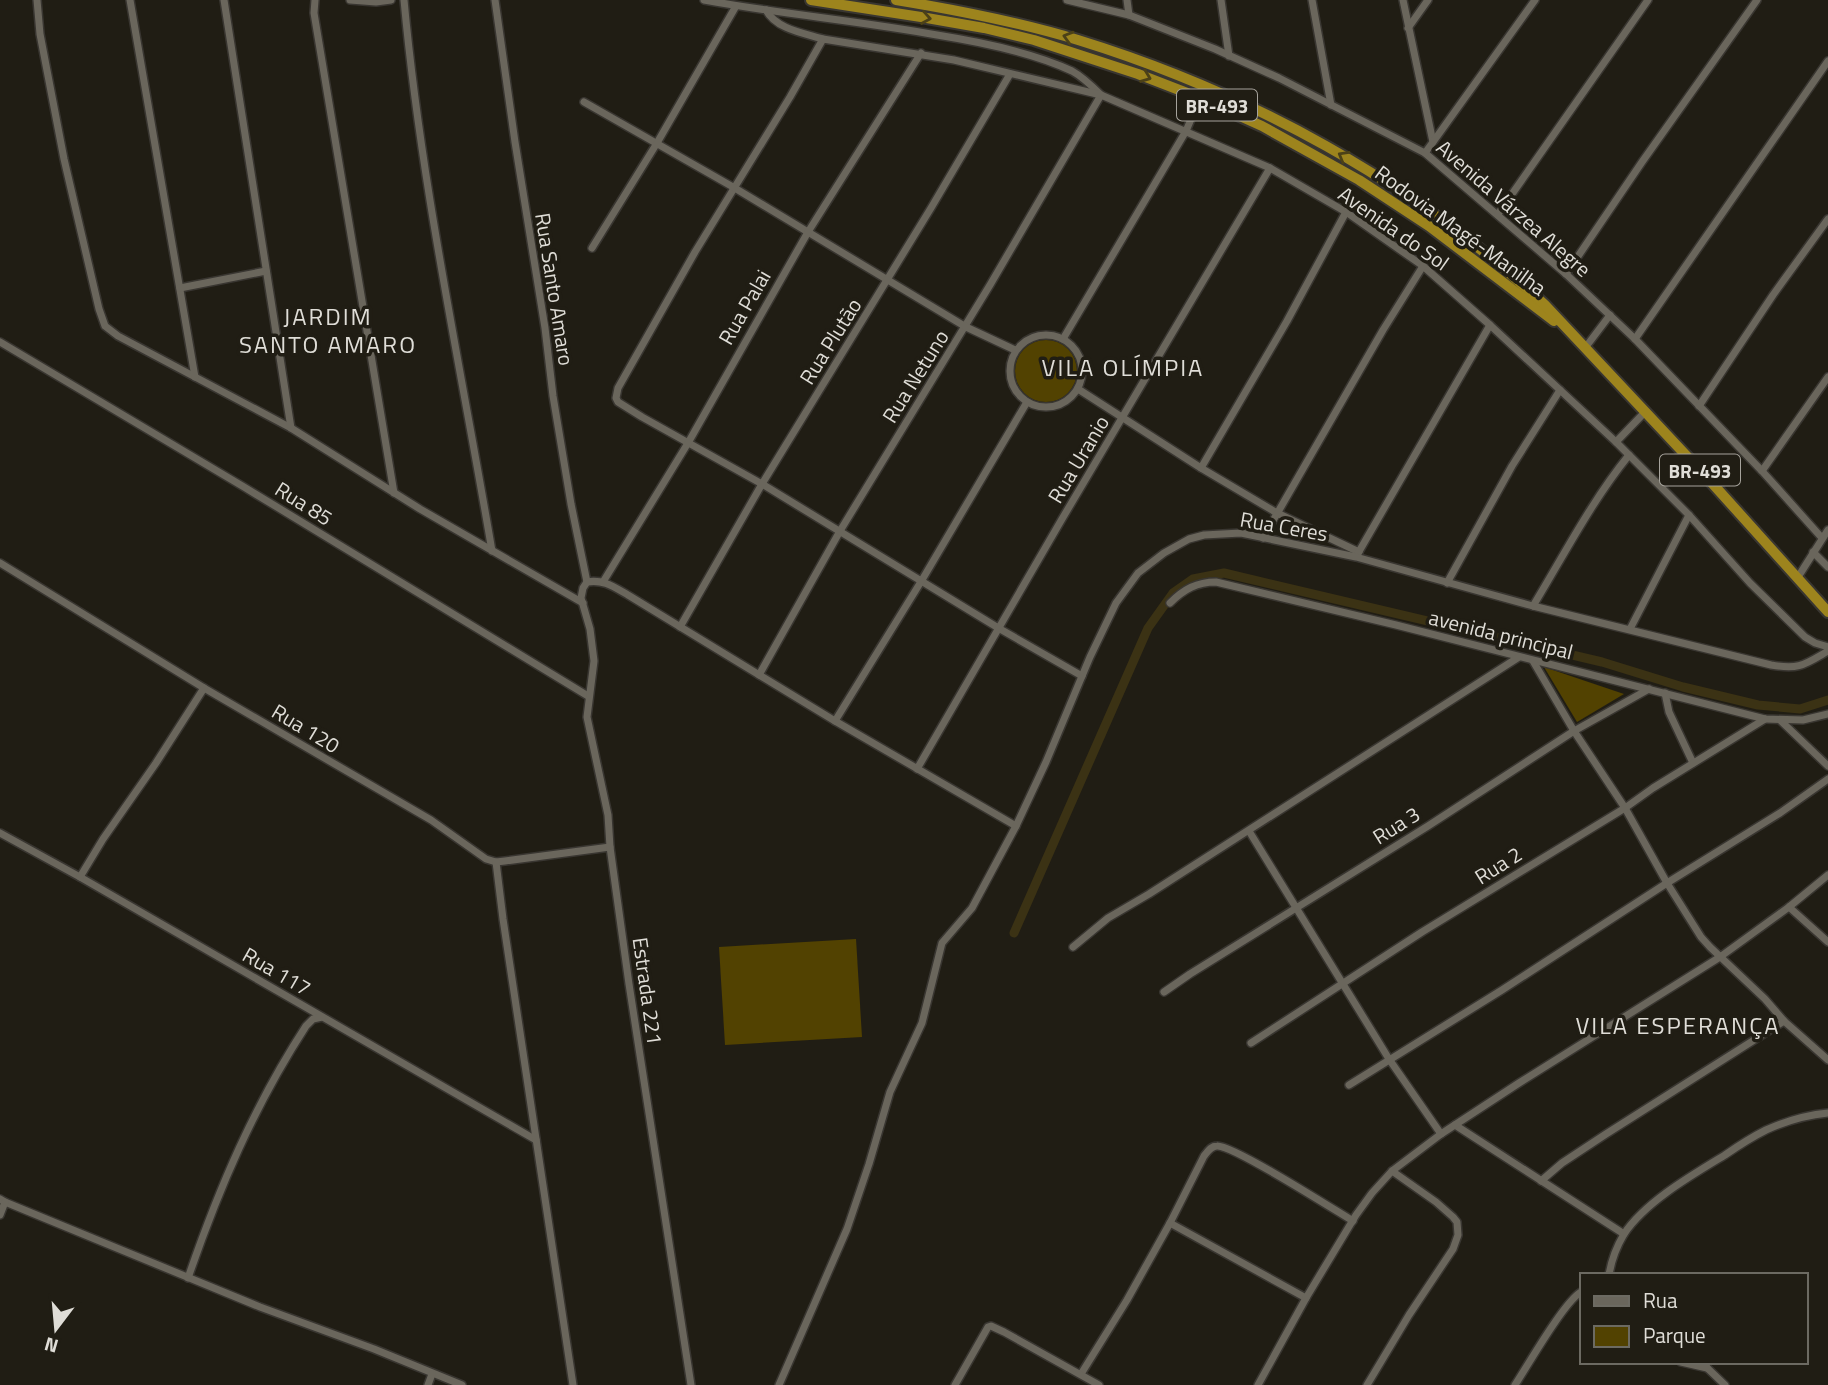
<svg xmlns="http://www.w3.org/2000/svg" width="1828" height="1385" font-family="'Titillium Web',sans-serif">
<rect width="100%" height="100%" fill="#201d14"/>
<g fill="#524201">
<circle cx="1046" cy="371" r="31"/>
<polygon points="1544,667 1624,694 1577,722"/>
<polygon points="856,939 862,1037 725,1045 719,947"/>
</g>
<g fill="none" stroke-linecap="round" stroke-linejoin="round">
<polyline stroke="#3b3214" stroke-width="9" points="1014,933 1148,628 1173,593 1193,579 1224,573 1602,662 1683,687 1758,705 1800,709 1828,700"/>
<defs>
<g id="minor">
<polyline points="37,0 40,34 64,159 99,309 105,326 118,336 291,428 420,509 583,603"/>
<polyline points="130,0 195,377"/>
<polyline points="224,0 291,428"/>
<polyline points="315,0 314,13 394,493"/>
<polyline points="350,0 376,2 391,0"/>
<path d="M 404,0 C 421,185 461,368 492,551"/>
<polyline points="495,0 515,142 545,328 553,396 571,504 587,582"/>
<path d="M 704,0 C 781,14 860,21 937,35 C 981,42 1032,52 1072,71 C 1083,77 1092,86 1101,95 L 990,285 L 840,531 L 759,675"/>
<polyline points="1067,0 1129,15 1215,49 1279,78 1425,153 1566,274 1635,339 1762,471 1822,538"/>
<polyline points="1127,0 1129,15"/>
<polyline points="1221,0 1229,56"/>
<polyline points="1312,0 1331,105"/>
<polyline points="1403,0 1433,142 1425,153"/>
<path d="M 766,10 C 776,29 803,33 823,39 L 790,97 L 695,252 L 618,388 L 616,398 L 618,402 L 642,417 L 762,484 L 1000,629 L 1082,676"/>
<polyline points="1408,28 1428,0"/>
<polyline points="823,39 954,60 1101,95 1270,168 1346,212 1423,266 1490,325 1616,442 1689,515 1750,583 1805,637 1815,643 1828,647"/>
<polyline points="584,102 733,187 966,327 1015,350"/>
<polyline points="1433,142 1535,0"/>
<polyline points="1498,214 1648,0"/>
<polyline points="592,248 657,143 736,6"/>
<polyline points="1566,274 1642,162 1757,0"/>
<polyline points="180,288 266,271"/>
<circle cx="1046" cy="371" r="36"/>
<polyline points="1063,339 1186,131 1200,98"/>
<polyline points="1635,339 1828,61"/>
<polyline points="0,342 244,487 588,696"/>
<polyline points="1585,348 1610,315"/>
<polyline points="1078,389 1201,468 1277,513 1359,552"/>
<polyline points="1699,406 1773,295 1828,219"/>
<polyline points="1616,442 1645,412"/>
<polyline points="1201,468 1287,321 1346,212"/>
<polyline points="1762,471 1828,377"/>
<polyline points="1263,538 1383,330 1423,266"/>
<polyline points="1813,552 1828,567"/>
<polyline points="1357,555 1490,325"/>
<polyline points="0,563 204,688 431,820 486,859 496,862 505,861 610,847"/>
<polyline points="1798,577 1828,530"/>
<polyline points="603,582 688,443 808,232 921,53"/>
<polyline points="1447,583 1512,466 1560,390"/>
<path d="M 1170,603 C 1184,589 1197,582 1216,582 L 1396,625 L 1765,719 L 1803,720 L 1828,714"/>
<path d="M 1533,606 C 1564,555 1591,502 1629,455"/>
<polyline points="680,627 762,484 931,208 1010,74"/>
<polyline points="1630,629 1689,515"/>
<polyline points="1533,661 1574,731 1625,808 1667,883 1701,937 1710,947 1765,999 1784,1021 1828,1060"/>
<polyline points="1665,693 1669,712 1693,763"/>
<polyline points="835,721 922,580 1027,402"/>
<polyline points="1781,721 1828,766"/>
<polyline points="917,769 1062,519 1270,168"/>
<polyline points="1249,831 1389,1059 1441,1134"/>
<polyline points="0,833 80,877 536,1140"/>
<polyline points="496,862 503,919 573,1385"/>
<polyline points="80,877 103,839 156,763 204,688"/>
<polyline points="1789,907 1828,942"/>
<polyline points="1073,947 1108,918 1149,894 1519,657"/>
<polyline points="1164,992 1190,974 1428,826 1574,731 1649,689"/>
<polyline points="1251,1043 1422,932 1625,808 1653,788 1765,719"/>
<polyline points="1349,1085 1502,990 1667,883 1780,813 1828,779"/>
<polyline points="1455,1125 1624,1234"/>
<polyline points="1541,1181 1562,1163 1606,1134 1784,1021"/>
<polyline points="0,1199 5,1202 260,1307 374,1349 462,1385"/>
<polyline points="0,1215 5,1202"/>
<polyline points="1170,1223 1306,1298"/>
<path d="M 1609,1275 C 1611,1262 1617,1246 1624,1234 C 1645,1202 1692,1175 1725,1155 C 1738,1146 1752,1137 1766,1130 C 1786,1121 1807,1115 1828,1113"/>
<path d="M 188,1278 C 219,1188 254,1106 306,1026 L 313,1019 L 322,1017"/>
<polyline points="1681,1362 1707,1368"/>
<polyline points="1701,1362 1725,1385"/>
<path d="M 1081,1374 L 1127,1300 L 1170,1223 L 1204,1156 C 1208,1151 1211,1146 1217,1146 C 1233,1145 1333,1209 1353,1221"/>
<polyline points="428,1385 432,1374"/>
<path d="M 691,1385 L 629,984 L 610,847 L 608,815 L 587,717 L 594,661 L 590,629 L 581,598 L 583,588 L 587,582 C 603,579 614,587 628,595 L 835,721 L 1016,826"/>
<path d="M 779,1385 L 847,1229 L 869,1164 L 890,1092 L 922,1023 L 942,943 L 972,908 L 1016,826 L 1046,762 L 1090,657 L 1116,603 L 1138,573 L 1164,553 L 1189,539 L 1204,535 L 1241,533 L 1356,557 L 1533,606 L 1771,665 C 1799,670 1804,665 1828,651"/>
<polyline points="955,1385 988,1327 991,1326 1004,1332 1099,1385"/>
<polyline points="1258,1385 1306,1298 1356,1215 1372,1193 1392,1171 1441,1134 1519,1083 1720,957 1789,907 1828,875"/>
<polyline points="1367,1385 1409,1315 1453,1249 1458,1235 1457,1222 1453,1217 1436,1202 1392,1171"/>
<path d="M 1515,1385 C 1528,1365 1564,1302 1581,1292"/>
</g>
<g id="trunk">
<polyline points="811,0 921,17 984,28 1034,40 1138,74 1200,98 1262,126 1359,180 1429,226 1554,321"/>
<path d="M 896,0 C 957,10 1019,22 1078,40 C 1250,93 1413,182 1545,305 L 1712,483 L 1828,612"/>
</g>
</defs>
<use href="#minor" stroke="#393631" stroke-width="10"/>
<use href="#trunk" stroke="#393631" stroke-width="14"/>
<use href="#minor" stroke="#6a665c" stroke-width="7"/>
<use href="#trunk" stroke="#9d841d" stroke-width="10"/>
</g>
<defs><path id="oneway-chevron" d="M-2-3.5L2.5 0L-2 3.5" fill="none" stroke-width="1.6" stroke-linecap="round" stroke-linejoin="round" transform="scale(1.75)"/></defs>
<g stroke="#4c4117">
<use href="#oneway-chevron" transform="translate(926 18) rotate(10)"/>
<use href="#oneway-chevron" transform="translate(1068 37) rotate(-164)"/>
<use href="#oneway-chevron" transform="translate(1146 77) rotate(21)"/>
<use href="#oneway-chevron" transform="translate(1343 156) rotate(-150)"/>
</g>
<g text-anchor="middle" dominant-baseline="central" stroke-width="7" stroke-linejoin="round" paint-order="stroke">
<g fill="#201d14" stroke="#a6a39c" stroke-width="2">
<rect x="1177" y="89.5" width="80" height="31" rx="5"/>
<rect x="1660" y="454.5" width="80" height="31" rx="5"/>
</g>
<g font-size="19" font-weight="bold" fill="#dfddd7">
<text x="1217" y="105">BR-493</text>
<text x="1700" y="470">BR-493</text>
</g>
<g font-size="21" fill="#dfddd7" stroke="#201d14">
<text transform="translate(1514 208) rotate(41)">Avenida Várzea Alegre</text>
<text transform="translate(1394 228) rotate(35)">Avenida do Sol</text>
<text transform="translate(1461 230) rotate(36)">Rodovia Magé-Manilha</text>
<text transform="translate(555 289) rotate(81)">Rua Santo Amaro</text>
<text transform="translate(744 307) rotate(-60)">Rua Palai</text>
<text transform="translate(830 341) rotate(-58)">Rua Plutão</text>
<text transform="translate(915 376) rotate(-58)">Rua Netuno</text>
<text transform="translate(1078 459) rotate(-59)">Rua Uranio</text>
<text transform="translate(304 503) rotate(32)">Rua 85</text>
<text transform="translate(1284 526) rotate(10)">Rua Ceres</text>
<text transform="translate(1501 634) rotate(14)">avenida principal</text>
<text transform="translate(306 728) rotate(31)">Rua 120</text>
<text transform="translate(1396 825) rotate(-32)">Rua 3</text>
<text transform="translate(1498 865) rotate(-32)">Rua 2</text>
<text transform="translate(277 971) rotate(30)">Rua 117</text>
<text transform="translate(648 991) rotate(82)">Estrada 221</text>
</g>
<g font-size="24" letter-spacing="2" fill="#dfddd7" stroke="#201d14">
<text x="328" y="316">JARDIM<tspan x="328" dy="28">SANTO AMARO</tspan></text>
<text x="1123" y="367">VILA OLÍMPIA</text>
<text x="1678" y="1025">VILA ESPERANÇA</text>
</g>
</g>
<rect x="1580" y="1273" width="228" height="91" fill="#201d14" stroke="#6c6a62" stroke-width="2"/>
<rect x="1594" y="1296" width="35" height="10" fill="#6a665c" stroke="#6c6a62" stroke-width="2"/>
<text x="1643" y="1308" font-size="21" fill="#dfddd7">Rua</text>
<rect x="1594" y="1326" width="35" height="21" fill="#524201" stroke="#6c6a62" stroke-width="2"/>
<text x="1643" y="1343" font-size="21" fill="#dfddd7">Parque</text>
<g transform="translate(56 1329) rotate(196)" stroke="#201d14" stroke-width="5" paint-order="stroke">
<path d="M0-5L12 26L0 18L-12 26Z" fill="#dfddd7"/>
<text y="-10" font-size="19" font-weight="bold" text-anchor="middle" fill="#dfddd7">N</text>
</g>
</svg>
